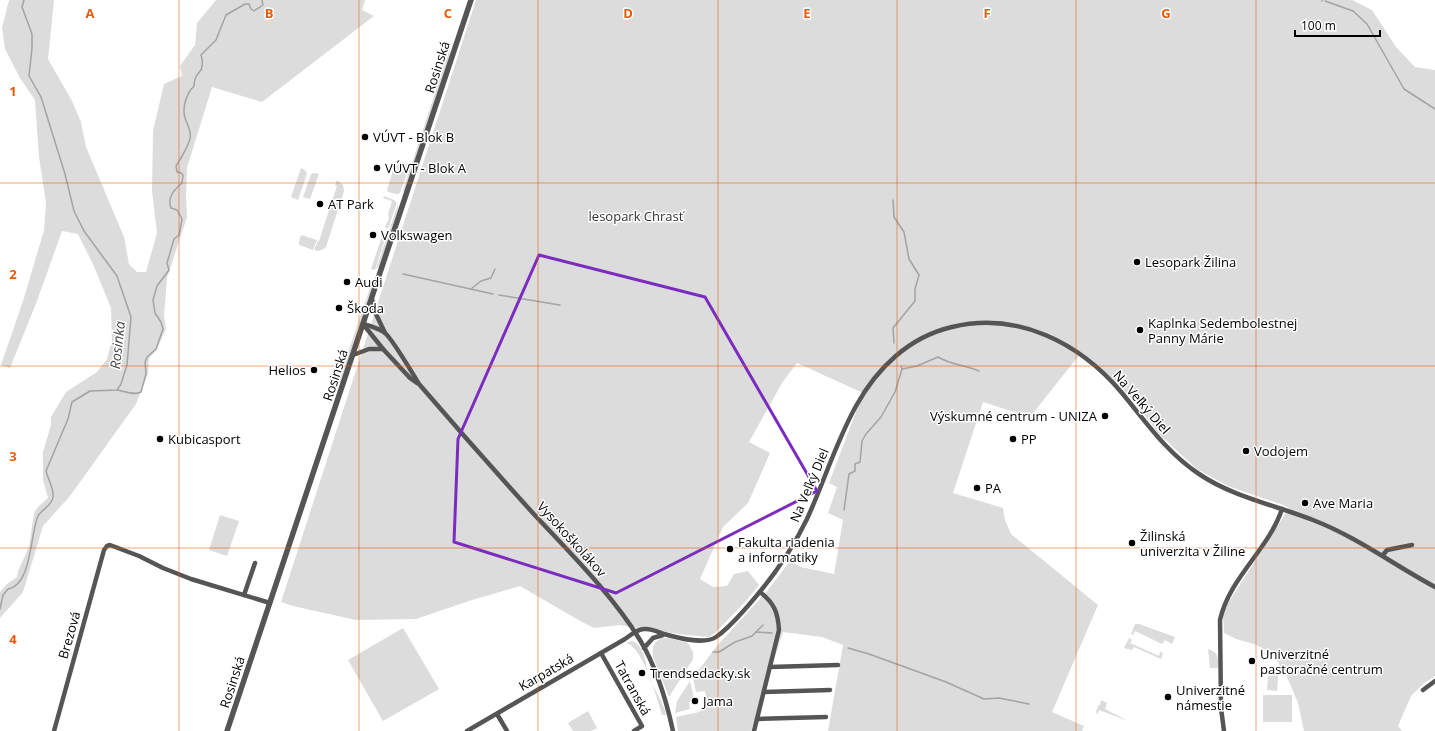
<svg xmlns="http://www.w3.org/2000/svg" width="1435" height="731" font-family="'Open Sans',sans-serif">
<rect width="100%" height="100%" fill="#fff"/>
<g fill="#dcdcdc">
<polygon points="9,0 54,0 48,59 72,101 81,122 86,147 124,237 129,264 137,272 146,272 157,233 152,191 153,131 164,84 182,76 180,66 195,45 197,23 216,0 365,0 362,10 374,16 262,102 212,87 187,168 186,195 187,217 167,278 164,316 166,329 156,351 149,358 148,373 136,404 70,496 43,526 23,592 0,618 0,592 7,584 17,577 18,571 29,547 34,513 38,507 48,498 43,480 43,452 51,425 51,417 66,392 97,372 107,359 112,340 111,308 93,264 78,234 62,231 37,301 10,368 1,365 24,298 44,230 46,203 39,157 35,100 20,78 5,49 2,28"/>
<polygon points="476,0 1352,0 1372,10 1396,47 1415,67 1435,70 1435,676 1423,684 1411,696 1398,726 1402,731 1304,731 1298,703 1287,677 1276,659 1270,652 1254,644 1236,639 1224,633 1223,611 1289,508 1286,506 1228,486 1197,469 1159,434 1129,395 1080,354 1030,417 983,402 953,493 1003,508 1005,520 1011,534 1098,605 1052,712 1084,726 1082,731 828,731 843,645 822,637 783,632 751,731 678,731 676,717 699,712 708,706 705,691 696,692 693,678 716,647 768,590 790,561 801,567 834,574 843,520 828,513 837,487 829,483 863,393 797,363 782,383 749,442 770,453 748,503 723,527 700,579 713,587 727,586 734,574 748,571 759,585 746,601 715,633 709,637 686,635 619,625 594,628 580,621 520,586 472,600 416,619 356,620 293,606 281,602"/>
<polygon points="450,48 449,57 405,190 402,193"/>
<polygon points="396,160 410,165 400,193 397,194 388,192 387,190"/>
<polygon points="301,168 305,170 307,174 298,200 291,197"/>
<polygon points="314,173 319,174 310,199 303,197 311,174"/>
<path d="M 337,180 L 343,185 L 344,191 L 326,247 C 322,250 319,252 314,250 L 318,241 L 319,241 L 337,186 L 335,185 Z"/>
<polygon points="384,196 394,200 397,203 388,229 385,227 389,218 388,214 392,201 383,198"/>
<polygon points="398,204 398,209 379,267 376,269"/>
<polygon points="383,233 387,233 375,270 371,269"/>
<polygon points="301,235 317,240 313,250 299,245 299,242"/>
<polygon points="373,279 373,284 341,382 337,385"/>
<polygon points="220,515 239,521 227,556 209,550"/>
<polygon points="1135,624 1139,624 1175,637 1172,644 1165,640 1162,644 1135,631 1133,635 1131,634"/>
<polygon points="403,628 439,689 383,721 348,660"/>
<path d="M 661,638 L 668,638 L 688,643 L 693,652 L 693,659 L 669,697 L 653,657 C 652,648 653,643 661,638 Z"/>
<polygon points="1129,638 1132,640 1130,643 1159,656 1160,652 1163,653 1161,659 1134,647 1132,650 1124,648"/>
<path d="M 632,641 C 636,642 639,645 641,649 C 645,656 646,663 647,669 C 650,686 663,698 666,715 L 662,715 C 657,698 644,650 627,643 L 613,652 L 628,642 Z"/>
<path d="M 1208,649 C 1219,653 1218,657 1218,668 L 1210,668 Z"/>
<polygon points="1268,676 1278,676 1277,691 1267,690"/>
<polygon points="690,681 694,698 691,699 692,701 689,702 690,709 675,713 677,701"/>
<rect x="1263" y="695" width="29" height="27"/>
<polygon points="1101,700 1107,703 1105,709 1128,721 1099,710 1098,714 1097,714 1096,711 1099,705 1100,705"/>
<polygon points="588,711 597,728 591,731 573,731 568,723"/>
</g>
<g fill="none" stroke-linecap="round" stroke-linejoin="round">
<g stroke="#a3a3a3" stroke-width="1.5">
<polyline points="1322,0 1322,1"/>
<polyline points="1325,1 1353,11 1367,24 1404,89 1435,109"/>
<polyline points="893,200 894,217 904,232 909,259 919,275 915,289 915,301 893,328 894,343"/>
<polyline points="403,274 493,294"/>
<polyline points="471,289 481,281 491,278 495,269"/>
<polyline points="499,295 560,305"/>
<path d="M 902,369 L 917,366 L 938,357 C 951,365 965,365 979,371"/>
<path d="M 117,390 C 124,391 134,396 141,392 L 146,374 L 145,362 L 147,357 L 156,349 L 163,329 L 161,322 L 155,313 L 153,300 L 157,286 L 169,270 L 167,263 L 174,239 L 179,235 L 182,219 L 177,210 L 171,208 C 167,197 174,190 182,183 L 183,175 L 181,173 L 177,172 L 176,166 C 181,158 187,149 190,139 C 192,130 187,125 185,118 C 182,108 186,94 194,86 C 194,72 202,74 202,66 C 203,62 202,58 201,55 L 216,40 L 226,15 L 245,4 L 249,4 L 251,9 L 254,11 L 263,5 L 262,0"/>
<polyline points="844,510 849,474 855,471 855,464 860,462 862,441 866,434 881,417 895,392 902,369 901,366"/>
<path d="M 0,609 L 3,595 L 8,589 C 32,585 30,534 38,516 C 42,509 52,506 53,497 C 54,488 48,479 46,471 L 68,419 L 72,402 L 90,391 L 117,390 L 121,384 L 127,365 L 131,317 L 117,276 L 84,231 L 74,211 L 65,174 L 41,97 L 29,76 L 32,48 L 32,34 L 22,7 L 24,0"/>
<polyline points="756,632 772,633"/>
<polyline points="848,648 869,654 946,682 984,699 999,698 1029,704"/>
<polyline points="713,652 719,652 735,642 752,636 763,625"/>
</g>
<g stroke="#555" stroke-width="4.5">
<polyline points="372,299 375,312 385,333"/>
<path d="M 363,324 C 371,326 377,328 384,332 C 391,337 413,374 419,384 C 456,427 493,469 531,511 C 568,551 612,594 640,640 C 657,668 666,699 673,731"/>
<polyline points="363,324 383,349 410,378 417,383"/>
<polyline points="353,355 369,349 383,349"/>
<polyline points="1383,555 1387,550 1412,545"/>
<polyline points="244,595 255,563"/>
<polyline points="644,648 653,638 663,635"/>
<polyline points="601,653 642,726 634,731"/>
<polyline points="770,667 838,665"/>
<polyline points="1423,690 1435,681"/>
<polyline points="764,692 830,690"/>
<polyline points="497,714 507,731"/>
<polyline points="757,719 826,717"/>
<polyline points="54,731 104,550 107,546 110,545 139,556 163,568 191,579 270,603"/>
<path d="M 467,731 L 625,639 C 631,635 637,629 644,629 C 651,628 658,632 664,634 C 678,638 704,645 716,637 C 728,629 738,617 747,607 C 771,580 791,552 807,519 C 824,482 836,442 856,406 C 877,368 909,337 952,327 C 1018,311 1080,343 1122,393 C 1146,422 1167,453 1199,474 C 1233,497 1275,505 1313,520 C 1357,537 1394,565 1435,587"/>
<path d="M 754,731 L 779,630 C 778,612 774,603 760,592"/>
<path d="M 1224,731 L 1221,708 L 1220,620 C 1229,578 1269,549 1282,509"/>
</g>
<polyline stroke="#555" stroke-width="5.5" points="227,731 471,0"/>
</g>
<path fill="none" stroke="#7b2cbf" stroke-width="3" stroke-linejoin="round" d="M 539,255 L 705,297 L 817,491 L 616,593 L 454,542 L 458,439 Z"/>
<path fill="none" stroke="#e8590c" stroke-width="1" stroke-opacity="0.55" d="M 179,0 L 179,731M 359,0 L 359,731M 538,0 L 538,731M 718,0 L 718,731M 897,0 L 897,731M 1076,0 L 1076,731M 1256,0 L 1256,731M 0,183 L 1435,183M 0,366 L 1435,366M 0,548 L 1435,548"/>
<g fill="#000" stroke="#fff" stroke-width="1.5">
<circle cx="365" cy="137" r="4"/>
<circle cx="377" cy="168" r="4"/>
<circle cx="320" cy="204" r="4"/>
<circle cx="373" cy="235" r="4"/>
<circle cx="1137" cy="262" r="4"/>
<circle cx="347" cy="282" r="4"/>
<circle cx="339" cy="308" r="4"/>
<circle cx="1140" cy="330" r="4"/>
<circle cx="314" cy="370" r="4"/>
<circle cx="1105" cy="416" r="4"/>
<circle cx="160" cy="439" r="4"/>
<circle cx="1013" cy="439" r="4"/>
<circle cx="1246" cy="451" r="4"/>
<circle cx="977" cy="488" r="4"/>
<circle cx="1305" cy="503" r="4"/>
<circle cx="1132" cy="543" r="4"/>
<circle cx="730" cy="549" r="4"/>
<circle cx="1252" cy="661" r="4"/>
<circle cx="642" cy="673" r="4"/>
<circle cx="1168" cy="697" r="4"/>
<circle cx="695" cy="701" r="4"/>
</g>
<g text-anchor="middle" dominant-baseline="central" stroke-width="3" stroke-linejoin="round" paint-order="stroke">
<g font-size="13" fill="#000" stroke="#fff">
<text transform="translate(437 67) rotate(-72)">Rosinská</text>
<text transform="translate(335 375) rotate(-72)">Rosinská</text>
<text transform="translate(1142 402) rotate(49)">Na Veľký Diel</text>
<text transform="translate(809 485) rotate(-67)">Na Veľký Diel</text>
<text transform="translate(572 539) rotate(48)">Vysokoškolákov</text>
<text transform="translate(69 635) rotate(-74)">Brezová</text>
<text transform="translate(546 672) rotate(-30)">Karpatská</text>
<text transform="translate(232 682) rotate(-72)">Rosinská</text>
<text transform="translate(633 688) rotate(61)">Tatranská</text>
</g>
<g font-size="13" fill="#000" stroke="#fff" text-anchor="start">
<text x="373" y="137">VÚVT - Blok B</text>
<text x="385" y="168">VÚVT - Blok A</text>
<text x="328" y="204">AT Park</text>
<text x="381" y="235">Volkswagen</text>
<text x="1145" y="262">Lesopark Žilina</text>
<text x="355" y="282">Audi</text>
<text x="347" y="308">Škoda</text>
<text x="1148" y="323">Kaplnka Sedembolestnej<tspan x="1148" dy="15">Panny Márie</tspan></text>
<text x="306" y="370" text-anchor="end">Helios</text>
<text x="1097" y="416" text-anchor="end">Výskumné centrum - UNIZA</text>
<text x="168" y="439">Kubicasport</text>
<text x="1021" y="439">PP</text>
<text x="1254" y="451">Vodojem</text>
<text x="985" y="488">PA</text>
<text x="1313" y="503">Ave Maria</text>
<text x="1140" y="536">Žilinská<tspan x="1140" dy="15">univerzita v Žiline</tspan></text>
<text x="738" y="542">Fakulta riadenia<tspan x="738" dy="15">a informatiky</tspan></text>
<text x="1260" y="654">Univerzitné<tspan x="1260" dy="15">pastoračné centrum</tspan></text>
<text x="650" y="673">Trendsedacky.sk</text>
<text x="1176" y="690">Univerzitné<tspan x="1176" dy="15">námestie</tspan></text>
<text x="703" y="701">Jama</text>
</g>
<g font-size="13" fill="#333" stroke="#fff">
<text x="636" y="216">lesopark Chrasť</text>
</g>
<g font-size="14" font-style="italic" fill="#444" stroke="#fff">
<text transform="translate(117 345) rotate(-84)">Rosinka</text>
</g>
</g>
<g font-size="13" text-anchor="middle" font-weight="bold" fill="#e8590c" stroke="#fff" stroke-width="3" stroke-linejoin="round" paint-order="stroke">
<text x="90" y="18">A</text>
<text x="269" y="18">B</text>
<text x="448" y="18">C</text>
<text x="628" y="18">D</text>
<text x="807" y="18">E</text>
<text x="987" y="18">F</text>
<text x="1166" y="18">G</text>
<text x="13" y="96">1</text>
<text x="13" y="279">2</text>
<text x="13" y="461">3</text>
<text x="13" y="644">4</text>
</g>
<path d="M1295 30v6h85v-6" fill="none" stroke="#000000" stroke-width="2"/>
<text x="1301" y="30" font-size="12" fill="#000000" stroke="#ffffff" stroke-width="3" paint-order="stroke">100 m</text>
</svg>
